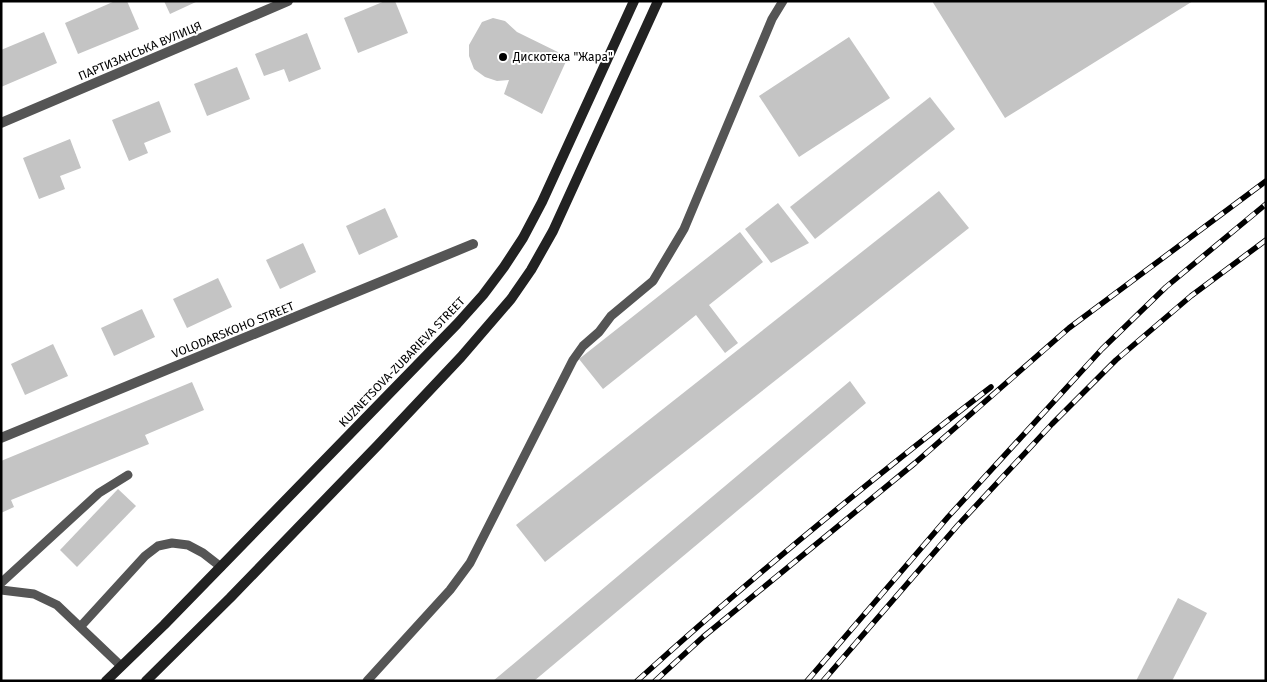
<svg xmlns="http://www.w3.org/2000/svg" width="1267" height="682" font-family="'Fira Sans',sans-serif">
<rect width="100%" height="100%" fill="#fff"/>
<g fill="#c4c4c4">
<polygon points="115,1 127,1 139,29 78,54 65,23"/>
<polygon points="164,1 198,1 170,14"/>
<polygon points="385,1 395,1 408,33 358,53 344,18"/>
<polygon points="932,1 1193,1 1005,118"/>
<polygon points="493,18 505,21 517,32 568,57 542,114 504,94 509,80 497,81 485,77 474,69 469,56 469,45 482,22"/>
<polygon points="44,32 57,63 1,87 1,50"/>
<polygon points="307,33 321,69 289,82 284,69 264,76 255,54"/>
<polygon points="849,37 890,98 799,157 759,96"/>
<polygon points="237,67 250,99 207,116 194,84"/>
<polygon points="930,97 955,129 815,239 790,207"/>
<polygon points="159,101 171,132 144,143 148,153 129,161 112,120"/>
<polygon points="70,139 81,168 60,176 65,189 39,199 23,158"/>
<polygon points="939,191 969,228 545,562 516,525"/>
<polygon points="778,203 809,243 771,263 745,229"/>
<polygon points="385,208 398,237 359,255 346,226"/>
<polygon points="740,232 763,262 709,305 738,343 725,353 696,315 603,389 579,359"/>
<polygon points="303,243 316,272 280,289 266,260"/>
<polygon points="218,278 232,307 187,328 173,299"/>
<polygon points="142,309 155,337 114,356 101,328"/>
<polygon points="53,344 68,376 25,395 11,364"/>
<polygon points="850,381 866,403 534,681 493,681"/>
<polygon points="192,382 204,410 145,435 149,444 11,500 14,507 1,513 1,461"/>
<polygon points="118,489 136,506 77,567 60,550"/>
<polygon points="1178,598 1207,613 1172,681 1136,681"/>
</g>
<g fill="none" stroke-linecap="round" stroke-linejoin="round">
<g stroke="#555" stroke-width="9">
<polyline points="1,583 99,493 128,475"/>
<polyline points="1,590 34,594 57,605 121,666"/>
<polyline points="81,626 145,556 158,546 172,543 188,545 203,553 221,567"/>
<polyline points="367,681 450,590 470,563 573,360 583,346 599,332 611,316 653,281 684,229 772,19 783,1"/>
</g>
<g stroke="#555" stroke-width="10">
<polyline points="1,123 288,1"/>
<polyline points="1,438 473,244"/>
</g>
<g stroke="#222" stroke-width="10">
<polyline points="106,681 164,625 457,324 483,295 504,267 523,238 542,202 634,1"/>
<polyline points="146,681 230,598 378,445 461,357 511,299 531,270 553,231 658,1"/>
</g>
<defs>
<g id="rail">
<path d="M 637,681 C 751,578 870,480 991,387"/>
<polyline points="655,681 703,637 915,463 1069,328 1266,181"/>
<polyline points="807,681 948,517 1102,349 1166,287 1266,204"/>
<polyline points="823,681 958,525 1052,424 1116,360 1191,296 1266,240"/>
</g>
</defs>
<use href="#rail" stroke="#000" stroke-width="5.5"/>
<use href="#rail" stroke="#fff" stroke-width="4" stroke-dasharray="11" stroke-linecap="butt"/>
</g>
<circle fill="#000" stroke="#fff" stroke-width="2" cx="503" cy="57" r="5"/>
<g text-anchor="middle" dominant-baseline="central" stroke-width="4" stroke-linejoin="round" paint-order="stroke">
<g font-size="12" fill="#000" stroke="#fff">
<text transform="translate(140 51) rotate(-23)">ПАРТИЗАНСЬКА ВУЛИЦЯ</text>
<text transform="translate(233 330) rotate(-22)">VOLODARSKOHO STREET</text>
<text transform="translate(402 362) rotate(-46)">KUZNETSOVA-ZUBARIEVA STREET</text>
</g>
<g font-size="12" fill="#000" stroke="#fff" text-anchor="start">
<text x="513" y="57">Дискотека "Жара"</text>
</g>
</g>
<rect width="1267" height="682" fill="none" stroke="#000000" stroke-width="5"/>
</svg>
